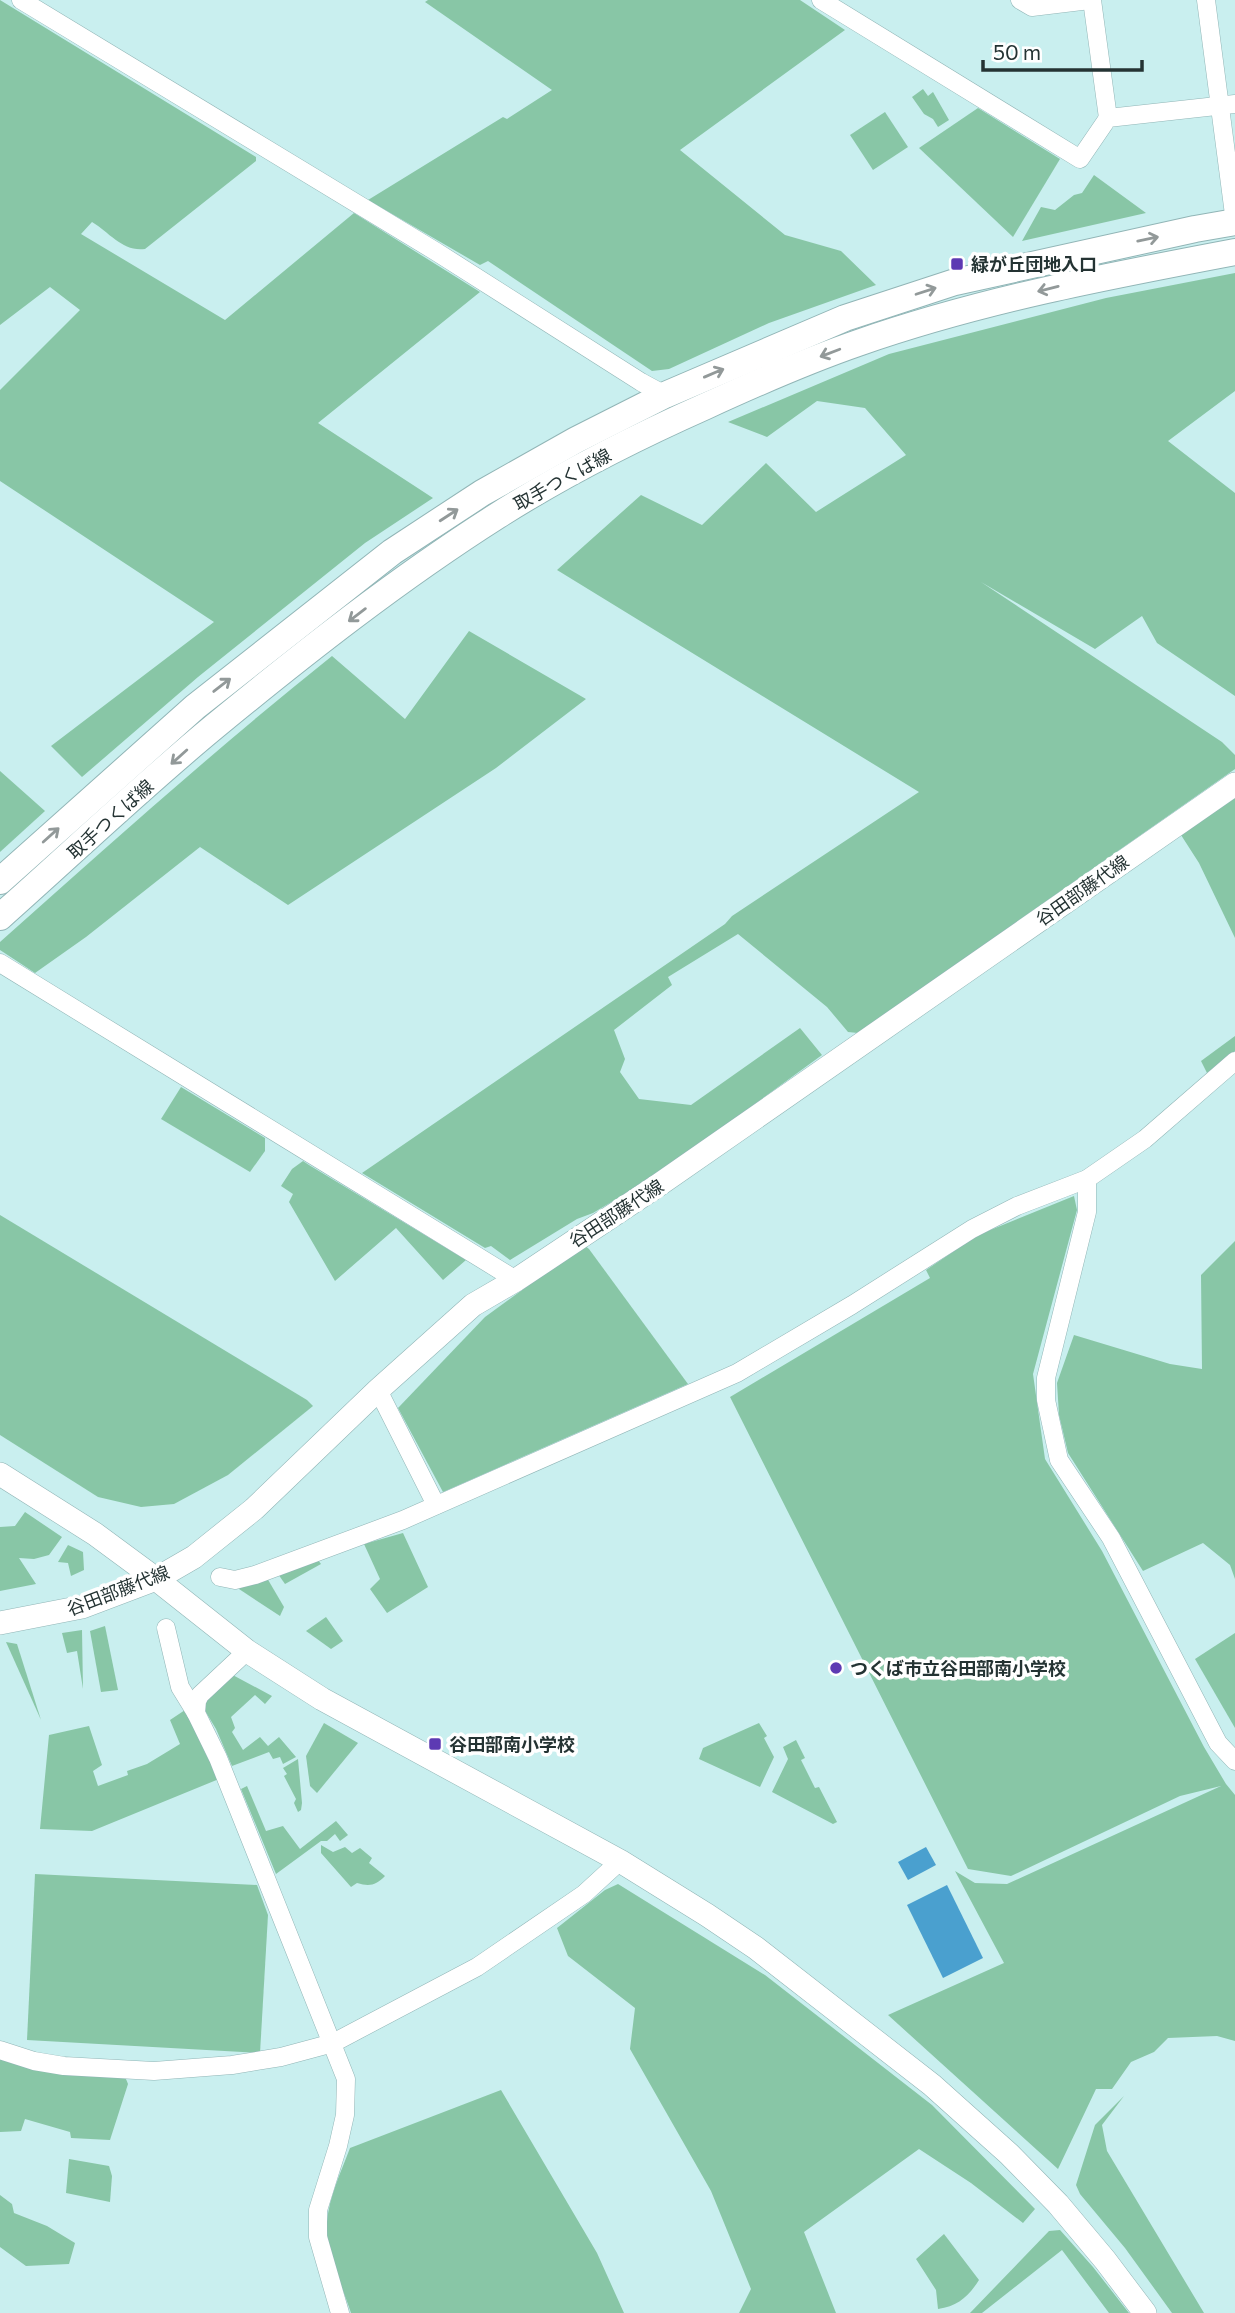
<svg xmlns="http://www.w3.org/2000/svg" width="1235" height="2313" font-family="Commissioner,'Noto Sans JP',sans-serif">
<rect width="100%" height="100%" fill="#c9efef"/>
<g fill="#88c6a6">
<path d="M 0,0 L 256,157 L 256,161 L 145,249 C 123,252 110,233 92,222 L 81,234 L 225,320 L 354,213 L 480,292 L 318,423 L 433,498 L 365,543 L 198,677 L 82,777 L 51,746 L 214,622 L 0,481 L 0,390 L 80,310 L 50,287 L 0,325 Z"/>
<polygon points="428,0 800,0 845,30 680,150 785,235 841,251 876,285 769,323 669,369 652,371 488,261 480,265 368,200 503,117 507,119 552,90 425,2"/>
<polygon points="923,89 928,96 933,92 949,120 938,127 933,119 924,114 912,97"/>
<polygon points="978,108 1060,159 1013,237 919,148"/>
<polygon points="885,112 908,147 873,170 850,135"/>
<polygon points="1094,175 1146,213 1022,241 1041,207 1055,210 1074,195 1082,193"/>
<polygon points="1235,273 1235,391 1168,441 1235,493 1235,696 1157,643 1142,616 1095,649 981,582 1222,742 1235,755 1235,769 858,1033 848,1032 827,1007 738,934 668,977 672,985 614,1030 625,1059 620,1072 639,1099 691,1105 800,1028 822,1055 660,1173 593,1213 577,1219 510,1260 491,1246 485,1248 362,1173 725,924 732,916 919,792 557,570 641,495 702,525 766,463 816,512 906,455 865,408 817,401 767,437 728,422 889,354 1106,298"/>
<path d="M 469,631 L 586,699 L 496,768 L 288,905 L 200,847 L 86,937 L 35,973 L 0,950 L 0,942 C 109,845 218,747 332,656 L 405,719 Z"/>
<polygon points="0,771 45,811 0,852"/>
<polygon points="1235,798 1235,938 1199,863 1181,835"/>
<polygon points="1235,1036 1235,1051 1207,1073 1201,1061"/>
<polygon points="181,1087 265,1138 265,1151 250,1172 161,1119"/>
<polygon points="303,1161 309,1165 466,1260 443,1280 396,1228 335,1281 289,1202 293,1194 281,1186 292,1169"/>
<polygon points="1074,1196 1077,1210 1033,1374 1045,1459 1102,1551 1204,1747 1226,1784 1235,1795 1235,2041 1217,2036 1168,2038 1154,2052 1131,2062 1112,2089 1096,2089 1058,2169 888,2015 1004,1963 955,1871 975,1883 1007,1884 1221,1786 1180,1796 1011,1876 968,1869 730,1397 930,1278 926,1270 978,1235"/>
<polygon points="0,1215 307,1400 313,1406 228,1475 174,1504 141,1507 98,1497 0,1435"/>
<polygon points="1235,1241 1235,1579 1230,1565 1203,1543 1143,1571 1068,1453 1059,1415 1057,1383 1074,1335 1170,1364 1202,1369 1201,1275"/>
<polygon points="584,1245 589,1249 688,1384 443,1492 398,1408 485,1317"/>
<polygon points="25,1512 62,1537 49,1555 34,1559 19,1558 36,1584 0,1591 0,1527 15,1526"/>
<polygon points="403,1533 428,1587 387,1613 370,1589 380,1579 364,1544"/>
<polygon points="68,1545 83,1552 84,1570 71,1576 68,1563 58,1562"/>
<polygon points="318,1560 321,1564 285,1584 278,1574"/>
<polygon points="267,1578 284,1607 280,1616 239,1589 240,1587"/>
<polygon points="326,1617 343,1641 331,1649 306,1631"/>
<polygon points="105,1626 118,1690 101,1692 90,1631"/>
<polygon points="82,1630 83,1689 77,1651 67,1653 62,1633"/>
<polygon points="1235,1633 1235,1728 1195,1659"/>
<polygon points="6,1642 17,1644 41,1720"/>
<polygon points="229,1673 272,1696 265,1704 255,1695 231,1717 235,1728 232,1732 243,1750 260,1737 268,1746 279,1737 296,1757 283,1764 280,1757 273,1759 269,1752 232,1766 216,1729 201,1704"/>
<polygon points="185,1710 219,1779 92,1831 40,1829 49,1735 89,1726 102,1765 93,1771 98,1786 128,1775 127,1771 147,1764 180,1744 170,1720"/>
<polygon points="324,1723 358,1743 317,1793 310,1786 306,1756"/>
<polygon points="759,1723 767,1736 764,1738 774,1757 760,1787 699,1759 703,1748"/>
<polygon points="796,1740 805,1758 801,1760 815,1788 819,1787 837,1822 833,1824 772,1792 788,1759 783,1747"/>
<polygon points="298,1759 302,1803 301,1810 298,1812 294,1803 296,1799 284,1776 287,1774 283,1768"/>
<polygon points="247,1786 266,1831 283,1826 300,1849 336,1821 348,1835 340,1841 335,1834 327,1841 321,1841 276,1874 241,1789"/>
<path d="M 321,1845 L 333,1852 L 345,1847 L 352,1853 L 360,1848 L 372,1858 L 369,1863 L 385,1876 C 376,1885 370,1887 357,1883 L 351,1887 L 321,1853 Z"/>
<polygon points="35,1874 257,1885 268,1915 260,2053 27,2040"/>
<polygon points="618,1884 765,1975 932,2105 1035,2209 1023,2223 971,2183 919,2149 804,2232 836,2313 739,2313 751,2289 711,2191 630,2049 635,2008 568,1956 557,1928 605,1890"/>
<polygon points="0,2057 124,2074 128,2084 110,2140 71,2138 70,2132 25,2119 21,2131 0,2132"/>
<path d="M 501,2090 L 597,2253 L 624,2313 L 351,2313 C 342,2285 325,2252 327,2222 C 329,2197 341,2172 350,2148 Z"/>
<polygon points="1124,2096 1102,2125 1107,2151 1204,2313 1172,2313 1125,2248 1080,2194 1076,2185 1095,2125"/>
<polygon points="69,2159 109,2166 112,2176 110,2202 66,2193"/>
<polygon points="0,2195 12,2204 14,2213 47,2226 75,2243 69,2264 26,2266 0,2247"/>
<polygon points="1060,2230 1093,2267 1129,2313 1109,2313 1062,2250 982,2313 970,2313 1049,2231"/>
<path d="M 944,2234 L 979,2280 C 968,2297 958,2306 938,2309 L 936,2290 L 916,2259 Z"/>
</g>
<g fill="#4aa0cf">
<polygon points="926,1847 936,1865 908,1880 898,1862"/>
<polygon points="947,1885 983,1958 943,1978 907,1905"/>
</g>
<g fill="none" stroke-linecap="round" stroke-linejoin="round">
<defs>
<g id="street">
<polyline points="21,0 435,251 641,382 665,395"/>
<polyline points="821,0 1080,159 1108,118 1235,104"/>
<polyline points="1020,0 1032,7 1090,0"/>
<polyline points="1092,0 1108,118"/>
<polyline points="1206,0 1235,222"/>
<polyline points="0,963 516,1280"/>
<polyline points="1087,1179 1087,1212 1046,1378 1046,1400 1059,1460 1111,1538 1218,1743 1235,1761"/>
<polyline points="378,1390 436,1505"/>
<polyline points="220,1577 235,1580 255,1575 403,1520 737,1373 852,1305 972,1229 1017,1206 1087,1179 1145,1139 1235,1061"/>
<polyline points="166,1628 180,1687 196,1713"/>
<polyline points="247,1651 200,1695 197,1701 196,1713 218,1758 346,2079 345,2115 338,2146 318,2210 318,2237 340,2313"/>
<polyline points="0,2050 34,2061 64,2066 154,2071 232,2065 281,2057 333,2043 477,1967 584,1894 620,1861"/>
</g>
<g id="secondary">
<polyline points="0,1474 95,1534 156,1579 247,1651 322,1699 620,1861 707,1915 756,1948 932,2085 1009,2154 1058,2204 1105,2260 1145,2313"/>
<polyline points="0,1623 82,1607 156,1579 194,1557 254,1509 378,1390 473,1305 516,1280 660,1184 1235,784"/>
</g>
<g id="primary">
<polyline points="0,881 195,707 392,552 482,493 576,440 665,395 845,318 955,282 1195,229 1235,222"/>
<path d="M 0,917 C 71,854 141,787 215,726 C 305,652 398,579 497,516 C 563,474 634,438 706,406 C 756,383 806,361 858,343 C 981,300 1108,276 1235,252"/>
</g>
</defs>
<use href="#street" stroke="#91b5b6" stroke-width="19"/>
<use href="#secondary" stroke="#91b5b6" stroke-width="24"/>
<use href="#primary" stroke="#91b5b6" stroke-width="28"/>
<use href="#street" stroke="#fff" stroke-width="18"/>
<use href="#secondary" stroke="#fff" stroke-width="23"/>
<use href="#primary" stroke="#fff" stroke-width="26"/>
</g>
<defs><path id="oneway-shaft" d="M-6 0H5M1.5-3L5.5 0L1.5 3" fill="none" stroke-width="1.6" stroke-linecap="round" stroke-linejoin="round" transform="scale(1.75)"/></defs>
<g stroke="#929999">
<use href="#oneway-shaft" transform="translate(1148 239) rotate(-12)"/>
<use href="#oneway-shaft" transform="translate(1048 289) rotate(166)"/>
<use href="#oneway-shaft" transform="translate(926 291) rotate(-18)"/>
<use href="#oneway-shaft" transform="translate(830 353) rotate(159)"/>
<use href="#oneway-shaft" transform="translate(714 373) rotate(-23)"/>
<use href="#oneway-shaft" transform="translate(449 515) rotate(-33)"/>
<use href="#oneway-shaft" transform="translate(357 615) rotate(143)"/>
<use href="#oneway-shaft" transform="translate(222 685) rotate(-38)"/>
<use href="#oneway-shaft" transform="translate(179 757) rotate(138)"/>
<use href="#oneway-shaft" transform="translate(51 835) rotate(-42)"/>
</g>
<g fill="#5d3ab3" stroke="#fff" stroke-width="2.5">
<rect x="950" y="257" width="14" height="14" rx="3.5"/>
<circle cx="836" cy="1668" r="7"/>
<rect x="428" y="1737" width="14" height="14" rx="3.5"/>
</g>
<g text-anchor="middle" dominant-baseline="central" stroke-width="7" stroke-linejoin="round" paint-order="stroke">
<g font-size="18" font-weight="bold" fill="#243333" stroke="#fff" text-anchor="start">
<text x="971" y="264">緑が丘団地入口</text>
<text x="850" y="1668">つくば市立谷田部南小学校</text>
<text x="449" y="1744">谷田部南小学校</text>
</g>
<g font-size="18" fill="#243333" stroke="#fff">
<text transform="translate(562 479) rotate(-29)">取手つくば線</text>
<text transform="translate(110 819) rotate(-42)">取手つくば線</text>
<text transform="translate(1082 890) rotate(-35)">谷田部藤代線</text>
<text transform="translate(616 1213) rotate(-33)">谷田部藤代線</text>
<text transform="translate(118 1590) rotate(-21)">谷田部藤代線</text>
</g>
</g>
<path d="M983 60v10h159v-10" fill="none" stroke="#243333" stroke-width="3.5"/>
<text x="993" y="60" font-size="21" fill="#243333" stroke="#ffffff" stroke-width="5" paint-order="stroke">50 m</text>
</svg>
